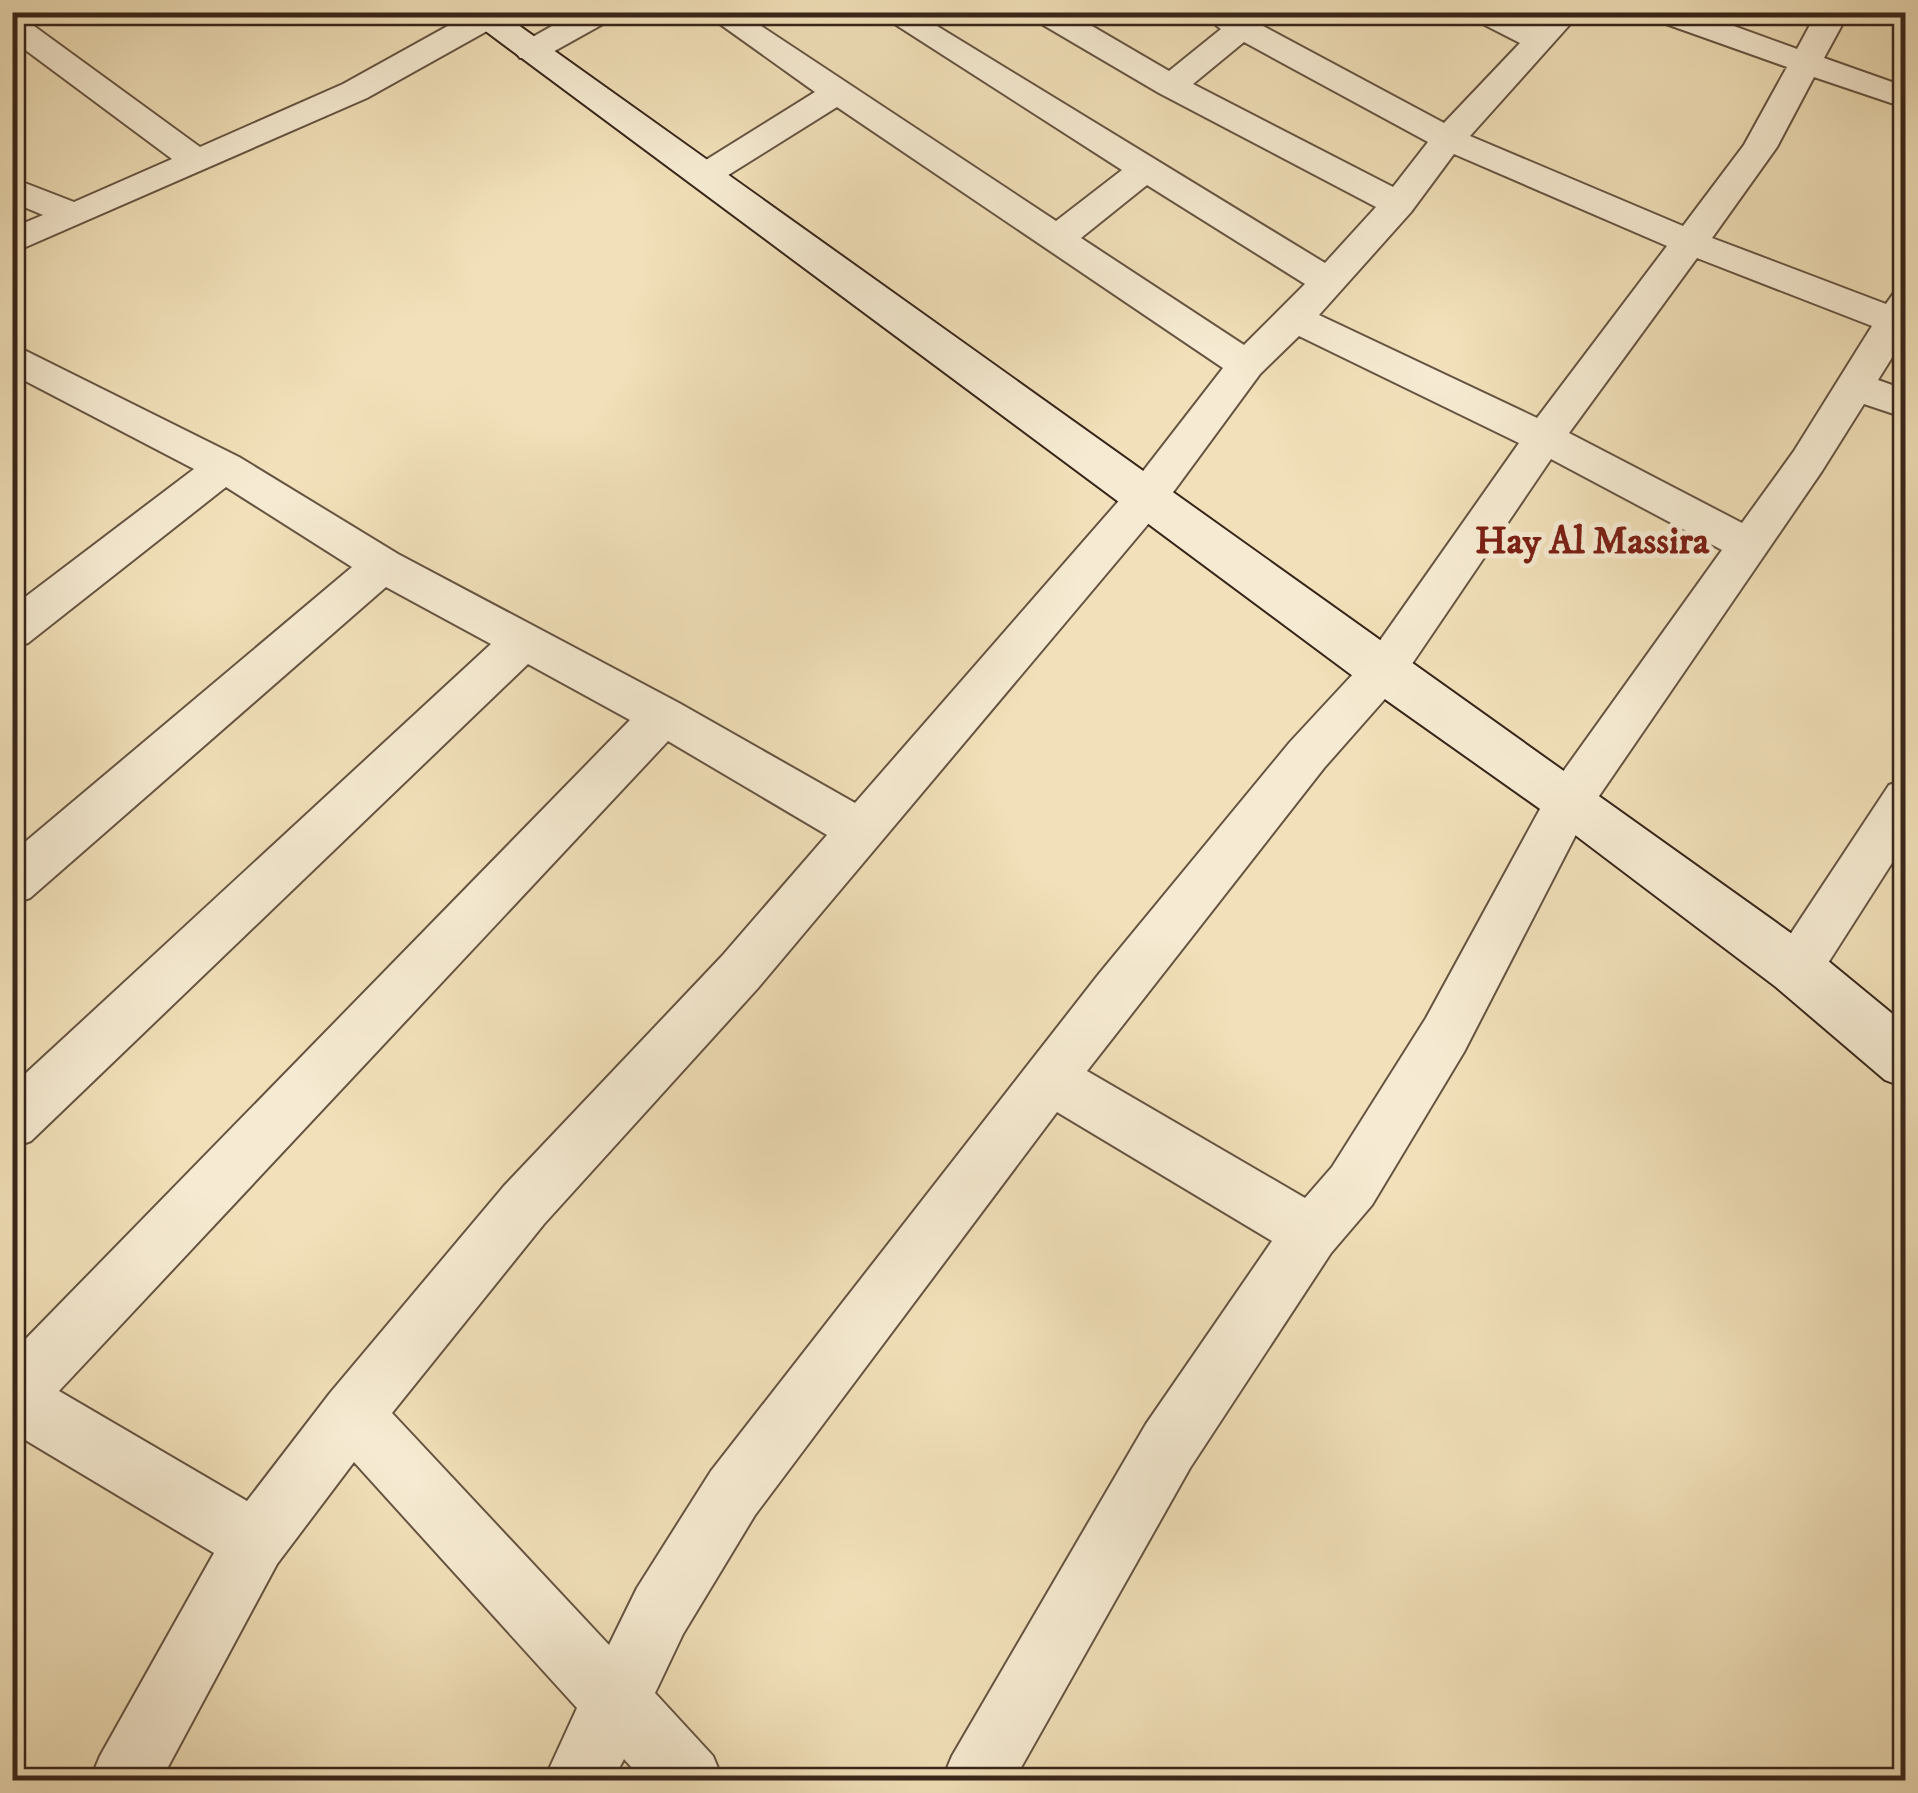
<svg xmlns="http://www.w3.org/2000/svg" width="1918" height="1793" font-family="'IM FELL DW Pica',serif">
<rect width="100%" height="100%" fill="#f1e0b9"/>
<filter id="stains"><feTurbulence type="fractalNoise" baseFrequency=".002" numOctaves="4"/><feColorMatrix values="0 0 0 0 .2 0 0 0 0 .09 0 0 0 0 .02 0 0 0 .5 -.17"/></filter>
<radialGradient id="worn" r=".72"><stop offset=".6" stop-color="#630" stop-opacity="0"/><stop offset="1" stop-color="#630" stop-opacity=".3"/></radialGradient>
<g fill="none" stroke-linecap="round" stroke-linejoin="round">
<defs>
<g id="street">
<polygon points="473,12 496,12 501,19 496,26 367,98 12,253 12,228 43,215 12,202 12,178 74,202 172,159 12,40 12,16 23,18 200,147 343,84"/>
<polygon points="577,12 616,12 612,19 542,58 520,58 515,51 520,44"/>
<path d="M 703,12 L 740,12 L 1056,221 L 1122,170 L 876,12 L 914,12 L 1325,263 L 1376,207 L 1159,93 L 1033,19 L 1029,12 L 1068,12 L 1169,71 L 1221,29 L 1198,12 L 1276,12 L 1263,26 L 1444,123 L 1520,43 L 1473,19 L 1469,12 L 1509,12 L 1536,26 L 1548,12 L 1581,12 L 1470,136 L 1683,226 L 1744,145 L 1787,67 L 1652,19 L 1648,12 L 1695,12 L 1797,49 L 1817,12 L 1849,12 L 1824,58 L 1906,87 L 1906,108 L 1814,77 L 1777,147 L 1712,238 L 1886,304 L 1893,294 L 1906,291 L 1906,335 L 1878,380 L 1906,390 L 1906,418 L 1864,404 L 1822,471 L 1586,815 L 1464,1052 L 1372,1205 L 1331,1253 L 1190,1468 L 1014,1780 L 942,1780 L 952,1756 L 1146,1424 L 1272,1241 L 1057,1112 L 755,1515 L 683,1634 L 655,1693 L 713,1756 L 723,1780 L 643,1780 L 624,1759 L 613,1780 L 544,1780 L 577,1708 L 354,1462 L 277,1564 L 161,1780 L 90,1780 L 100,1756 L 214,1553 L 12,1432 L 12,1353 L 630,720 L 528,664 L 31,1141 L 12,1148 L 12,1086 L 491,644 L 386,587 L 30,898 L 12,904 L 12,853 L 352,567 L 226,487 L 28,643 L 12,648 L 12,607 L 194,469 L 12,374 L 12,344 L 239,457 L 398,554 L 679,703 L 855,803 L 1130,488 L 1223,368 L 837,107 L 717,182 L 705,185 L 693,182 L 688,175 L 693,168 L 815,92 ZM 1244,42 L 1428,142 L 1393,187 L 1193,84 ZM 1454,154 L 1667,246 L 1537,418 L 1319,315 L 1411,212 ZM 1147,185 L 1305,284 L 1244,345 L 1081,238 ZM 1697,258 L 1872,326 L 1794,451 L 1742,523 L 1569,433 ZM 1299,336 L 1519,443 L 1367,659 L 1290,742 L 1098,975 L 711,1471 L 637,1588 L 609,1645 L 392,1413 L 544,1224 L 758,988 L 1160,510 L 1260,374 ZM 1551,459 L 1722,550 L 1552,787 L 1426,1018 L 1332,1167 L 1305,1198 L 1087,1071 L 1324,768 L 1399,683 ZM 668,741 L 827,835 L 722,956 L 504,1186 L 330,1393 L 247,1501 L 59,1391 Z"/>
<polygon points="1906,779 1906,841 1814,985 1796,992 1778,985 1770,969 1778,953 1889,785"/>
</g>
<polygon id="secondary" points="460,12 500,12 1816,951 1906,1025 1906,1088 1885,1080 1776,987 1550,816 1365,685"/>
</defs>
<use href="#street" stroke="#665442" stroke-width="4"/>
<use href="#secondary" stroke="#37251a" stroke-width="4"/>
<use href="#street" fill="#f6ebd2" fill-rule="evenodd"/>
<use href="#secondary" fill="#f6ebd2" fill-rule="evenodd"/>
</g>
<g text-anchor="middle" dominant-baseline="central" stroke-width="10" stroke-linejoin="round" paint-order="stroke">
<g font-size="38" font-weight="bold" fill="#7a1f14" stroke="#f6ebd2">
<text x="1592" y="542">Hay Al Massira</text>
</g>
</g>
<rect width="1918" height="1793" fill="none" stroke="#f1e0b9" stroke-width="50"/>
<rect x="15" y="15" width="1888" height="1763" fill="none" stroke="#37251a" stroke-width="5"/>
<rect x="25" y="25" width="1868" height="1743" fill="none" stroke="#37251a" stroke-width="2.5"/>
<rect width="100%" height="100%" filter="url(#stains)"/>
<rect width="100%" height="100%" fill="url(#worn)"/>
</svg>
